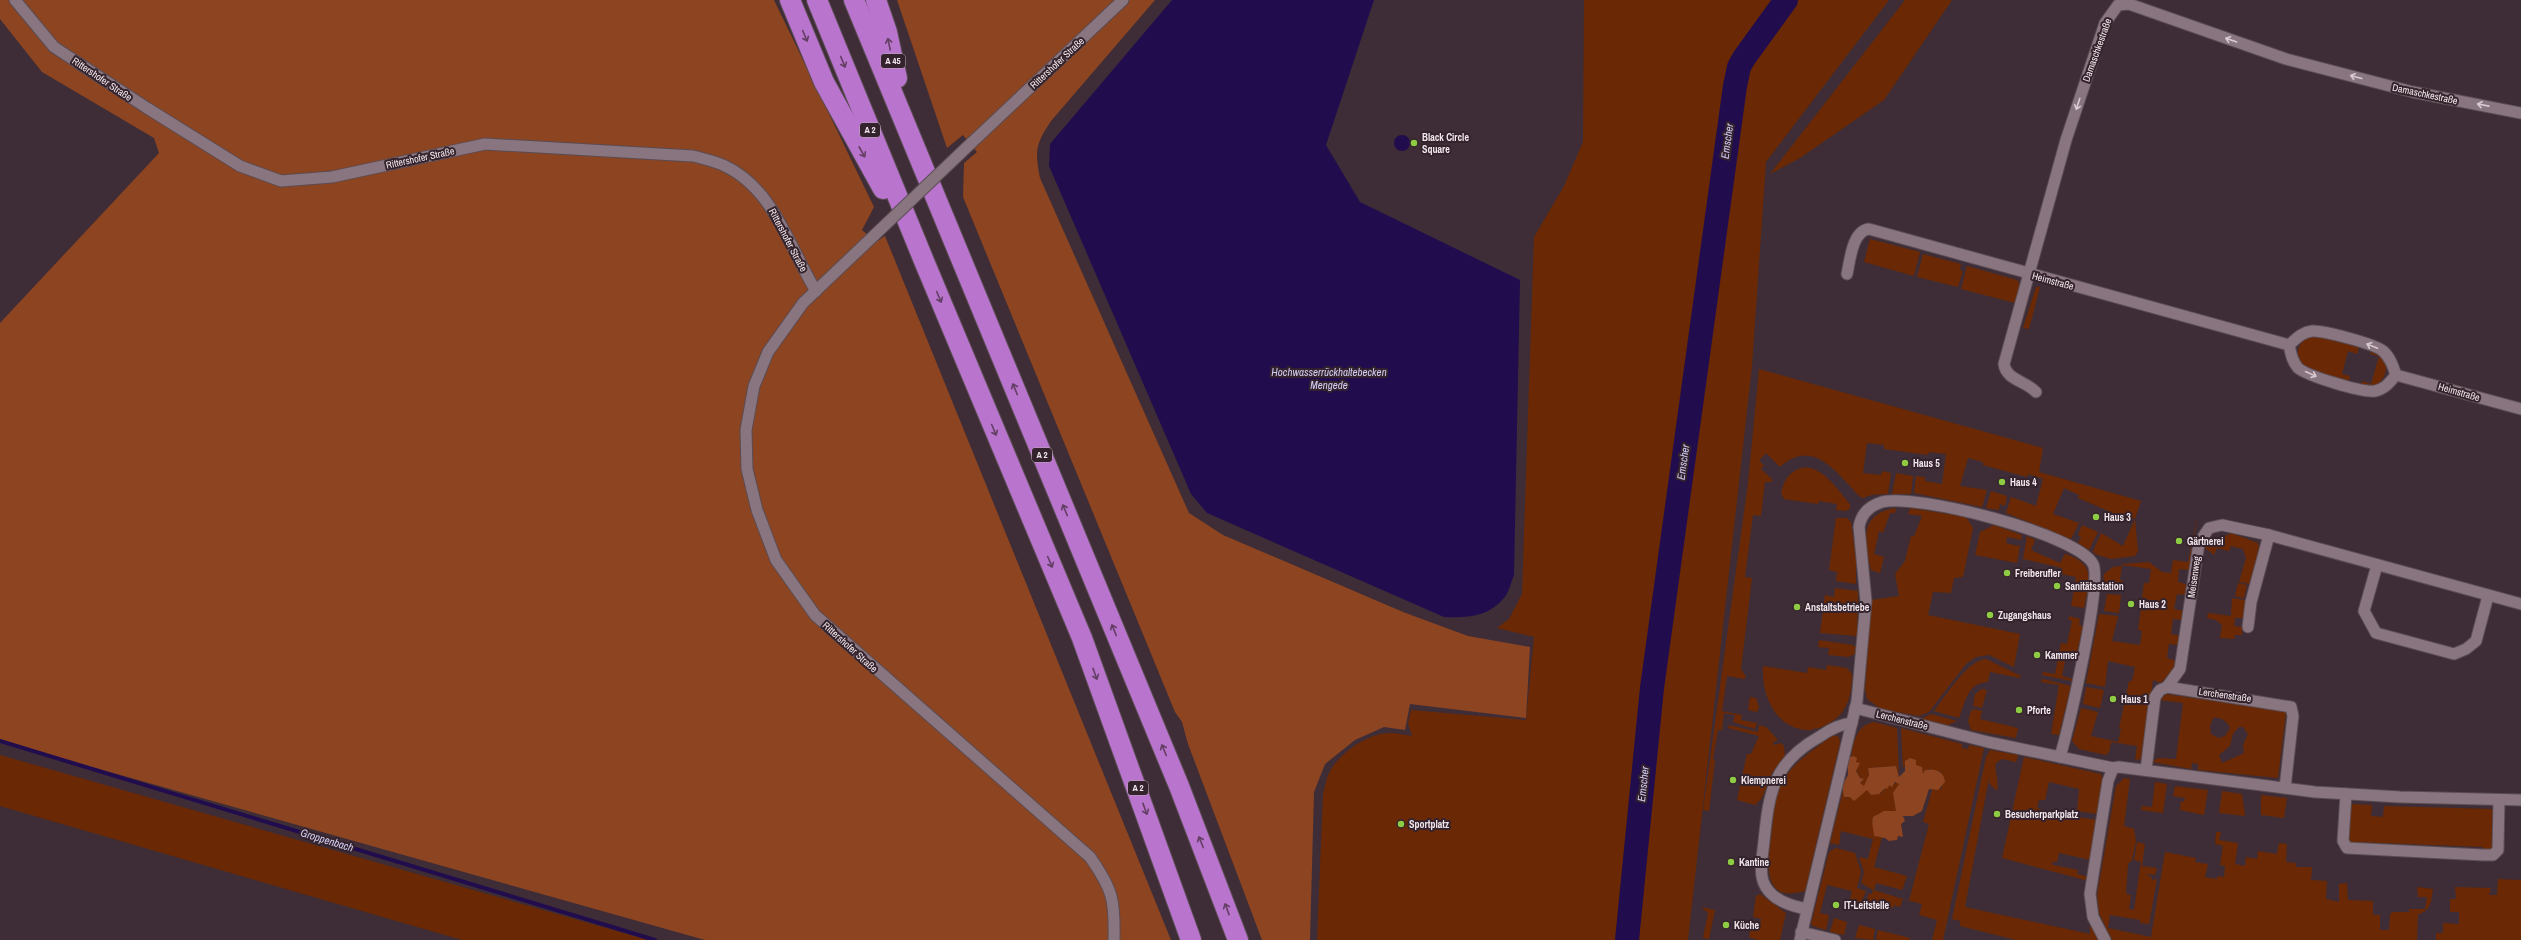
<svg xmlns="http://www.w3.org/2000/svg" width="2521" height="940" font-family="'Archivo Narrow',sans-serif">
<rect width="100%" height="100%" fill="#3e2d36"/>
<g fill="#6a2904" fill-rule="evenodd">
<path d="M 1584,0 L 1889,0 L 1766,162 L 1752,366 L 1688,940 L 1317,940 L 1323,794 C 1325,787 1326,779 1329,773 C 1339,753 1368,733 1390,733 C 1397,733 1405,735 1412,736 L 1408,723 L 1411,710 L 1526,720 L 1534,637 L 1497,628 L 1509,619 L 1522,594 L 1534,237 L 1564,186 L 1583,142 Z"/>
<polygon points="1905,0 1952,0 1884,100 1800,158 1770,174"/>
<polygon points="1870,239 1920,252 1914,276 1864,262"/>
<polygon points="1923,254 1961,264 1960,270 1963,271 1958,287 1917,277"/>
<polygon points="1967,266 2017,280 2020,285 2015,303 1961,289"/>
<polygon points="2036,287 2040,287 2029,329 2023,328"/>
<path d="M 2313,336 L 2359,347 L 2357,354 L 2348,351 L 2342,374 L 2350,376 L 2349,381 C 2332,376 2296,374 2298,351 C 2299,343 2306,338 2313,336 Z"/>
<path d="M 2371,352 C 2387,356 2391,371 2379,383 L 2369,387 L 2361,384 L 2362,381 L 2371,384 L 2379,356 L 2370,354 Z"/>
<path d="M 1759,369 L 2043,448 L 2039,472 L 2141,501 L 2135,519 L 2121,513 L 2120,516 L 2078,498 L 2079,495 L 2064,488 L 2053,514 L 2079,523 L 2071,539 L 2006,513 L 2011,497 L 2036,506 L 2043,479 L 2028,474 L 2027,477 L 1983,465 L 1983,462 L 1968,458 L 1960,486 L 1987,490 L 1982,507 L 1914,493 L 1916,476 L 1925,477 L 1925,481 L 1942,484 L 1946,454 L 1929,452 L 1928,455 L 1884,449 L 1884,445 L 1867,443 L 1863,473 L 1881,475 L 1882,471 L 1891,473 L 1888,494 L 1871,495 L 1863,498 C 1857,496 1854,490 1849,485 C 1830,464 1808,441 1780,467 L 1766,453 L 1759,461 L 1764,465 L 1761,469 L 1772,479 L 1772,482 L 1765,482 L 1761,516 L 1753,515 L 1745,577 L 1752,578 L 1741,669 L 1746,677 L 1744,679 L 1727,676 L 1722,711 L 1742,715 L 1741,720 L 1757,723 L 1755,729 L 1733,722 L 1735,715 L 1724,713 L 1722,730 L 1718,730 L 1713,759 L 1715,760 L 1709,811 L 1703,810 L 1748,483 Z"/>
<path d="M 1801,468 C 1822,464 1838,491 1850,504 L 1850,509 L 1845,511 L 1836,510 L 1837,504 L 1819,501 L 1818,504 L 1784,499 L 1781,493 C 1784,481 1788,472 1801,468 Z"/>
<polygon points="1896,473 1913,476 1911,494 1892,494"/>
<polygon points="1991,491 2007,496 2005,506 2000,504 1999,510 1986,508"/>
<path d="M 1896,508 L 1895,513 L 1890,513 L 1883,533 L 1879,531 L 1874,554 L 1884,557 L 1880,573 L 1871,570 C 1865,541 1858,514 1896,508 Z"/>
<polygon points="1910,508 1966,517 1973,528 1963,577 1954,578 1951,593 1933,592 1928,615 2020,634 2014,667 1989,655 1976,657 1966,664 1929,712 1919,716 1881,709 1867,699 1865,689 1871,600 1899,596 1895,574 1905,561 1911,536 1914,536 1922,516 1908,514"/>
<polygon points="2198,514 2189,570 2179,569 2178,582 2186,584 2185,595 2177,594 2174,609 2184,611 2182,620 2173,619 2171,634 2180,636 2178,645 2169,644 2167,658 2176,661 2176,666 2161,683 2153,680 2142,759 2135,760 2137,746 2111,742 2109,752 2106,755 2079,749 2072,741 2081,708 2098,712 2091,736 2118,742 2121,729 2119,728 2129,681 2132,681 2135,667 2108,661 2105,687 2086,683 2099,614 2118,616 2112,641 2140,645 2142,631 2138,630 2141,610 2146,611 2148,599 2142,598 2144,583 2149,583 2151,569 2122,565 2120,580 2123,581 2121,592 2102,589 2104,574 2113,567 2121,566 2122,564 2149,562 2162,572 2171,573 2173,560 2188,562"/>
<polygon points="1836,518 1847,518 1851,522 1856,559 1856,584 1836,581 1837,572 1829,570"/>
<polygon points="2135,519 2138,551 2135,556 2111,559 2095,554 2093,551 2101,533 2123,546"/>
<polygon points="1994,525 2022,535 2021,540 2007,537 2006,543 2018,546 2020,544 2017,563 1975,555 1980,532"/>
<polygon points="2082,525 2098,532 2089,550 2078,543 2081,537 2078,535"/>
<polygon points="2231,533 2258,543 2259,548 2250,584 2239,582 2246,558 2243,549 2231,546 2229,551 2217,548 2214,555 2204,547"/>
<path d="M 2027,536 L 2035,540 L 2031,550 L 2060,563 L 2065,554 C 2097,564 2089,581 2084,608 L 2071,606 L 2076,577 L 2061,574 L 2062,568 L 2023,559 Z"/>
<polygon points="2238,583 2247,585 2244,598 2235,596"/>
<polygon points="1835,588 1858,591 1857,636 1820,633 1825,595 1834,597"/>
<polygon points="2107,594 2121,595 2119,613 2104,611"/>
<polygon points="2232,598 2246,600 2244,618 2235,618 2234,626 2242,627 2242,635 2235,635 2234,639 2220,638 2222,625 2216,620 2207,618 2208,613 2231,616"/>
<polygon points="2069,616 2080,619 2079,625 2083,626 2077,653 2067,651 2062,676 2072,679 2072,681 2042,675 2043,672 2055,674 2061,643 2067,644 2072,621 2069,620"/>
<polygon points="1819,640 1853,645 1856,647 1855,654 1848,657 1828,655 1829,648 1818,647"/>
<path d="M 1986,659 L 2021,676 L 2020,678 L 1990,672 L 1988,682 C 1968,682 1965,702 1959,718 L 1934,711 C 1945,697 1967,660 1986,659 Z"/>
<path d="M 1827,665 L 1847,668 L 1852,674 C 1852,702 1844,720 1816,729 L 1813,728 L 1813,730 C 1778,733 1761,697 1763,666 L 1807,673 L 1808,667 L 1826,670 Z"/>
<polygon points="2042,679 2071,686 2059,735 2051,734 2059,685 2041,682"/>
<polygon points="2086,687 2104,690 2100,708 2083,704"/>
<polygon points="1982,689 1987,690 1982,708 1973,706 1975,694"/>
<path d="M 2166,694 L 2286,712 L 2278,778 L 2198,770 L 2198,764 L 2192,763 L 2191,769 L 2152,762 L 2158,758 L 2176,759 L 2183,703 L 2160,700 ZM 2213,718 C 2221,717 2227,721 2230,728 L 2225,736 L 2218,738 L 2211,734 L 2210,726 ZM 2239,727 L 2243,727 L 2248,734 L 2243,745 L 2244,753 L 2222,763 L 2219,755 L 2230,746 L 2233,734 Z"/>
<polygon points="1750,697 1756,698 1759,707 1757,712 1748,710"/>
<polygon points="1975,709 1982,711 1980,719 2018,728 2016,738 1971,730 1968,721 1971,711"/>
<polygon points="1931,714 1957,721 1948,725 1921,719"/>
<path d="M 1874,722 L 1897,728 L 1899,776 L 1896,766 L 1868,768 L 1869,775 L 1865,786 L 1860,785 L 1863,778 L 1860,778 L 1856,770 L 1857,762 L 1851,757 C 1854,741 1856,726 1874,722 Z"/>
<polygon points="1729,725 1758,732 1759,725 1766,727 1778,740 1773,742 1774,745 1781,743 1784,746 1785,757 1772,773 1762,798 1755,805 1737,800 1747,754 1751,754 1759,736 1728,728"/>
<polygon points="1901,728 1962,744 1962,748 1968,749 1969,745 1984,748 1943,940 1932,940 1937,920 1919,915 1922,904 1903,899 1900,907 1894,905 1893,908 1867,901 1868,894 1872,894 1873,890 1861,883 1864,872 1859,857 1868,859 1873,839 1841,831 1839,845 1830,843 1843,791 1846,798 1868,790 1881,793 1889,784 1892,786 1897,782 1899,785 1895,798 1896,811 1880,813 1872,821 1876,836 1882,837 1874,867 1907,876 1902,890 1876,883 1874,890 1909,901 1929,824 1923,822 1932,790 1942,788 1941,772 1929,769 1923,774 1922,767 1916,766 1913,760 1909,759 1903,768"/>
<path d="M 1833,735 L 1839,737 L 1840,743 L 1805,891 C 1758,905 1769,857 1772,830 C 1774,814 1774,796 1782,782 C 1793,762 1815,749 1833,735 Z"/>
<path d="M 1990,750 L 2018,755 L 2016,762 L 2002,759 L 1996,763 C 1994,771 1999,778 1997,791 L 1989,783 L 1989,778 L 1965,907 L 2090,934 L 2090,924 L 2094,926 L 2100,940 L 2016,940 L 1960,926 L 1960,921 L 1952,919 L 1986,757 Z"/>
<polygon points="0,755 648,940 462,940 0,806"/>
<polygon points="2024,757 2101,774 2103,780 2098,814 2077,811 2079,789 2049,782 2045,800 2039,800 2037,808 2054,814 2098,820 2091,860 2059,853 2057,862 2052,862 2053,865 2078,870 2077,874 2089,877 2089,881 2002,858"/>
<path d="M 2124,778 L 2130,779 L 2124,826 L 2134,829 L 2136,841 L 2132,860 L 2128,864 L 2126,894 L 2131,895 L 2129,909 L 2134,910 L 2141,862 L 2134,860 L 2137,842 L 2145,844 L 2142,866 L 2157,868 L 2155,875 L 2145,874 L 2151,877 L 2152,880 L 2157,879 L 2149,924 L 2140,923 L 2140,920 L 2110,915 L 2108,928 L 2151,937 L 2165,852 L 2196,858 L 2195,862 L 2208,864 L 2205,877 L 2217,879 L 2218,876 L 2224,877 L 2225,866 L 2220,865 L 2223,846 L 2215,844 L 2216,832 L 2221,832 L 2219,840 L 2238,843 L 2235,864 L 2245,866 L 2246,857 L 2257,859 L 2258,851 L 2277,854 L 2279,843 L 2287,844 L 2286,862 L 2296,863 L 2296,867 L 2312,867 L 2311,880 L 2327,881 L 2326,899 L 2339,902 L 2339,884 L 2347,883 L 2348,900 L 2373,901 L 2373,915 L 2380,915 L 2380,930 L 2389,930 L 2390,915 L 2392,912 L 2409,912 L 2409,909 L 2425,909 L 2427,897 L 2418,897 L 2417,887 L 2433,889 C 2431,903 2431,909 2418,915 L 2417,940 L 2112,940 L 2099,913 L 2097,895 L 2116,786 Z"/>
<polygon points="2155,782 2167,784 2163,813 2141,810 2142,806 2152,807"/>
<polygon points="2175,786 2208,790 2204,815 2180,810 2181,801 2184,802 2185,798 2173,796"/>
<polygon points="2222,791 2242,794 2245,816 2219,813"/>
<polygon points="2261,795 2287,798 2284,818 2261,815"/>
<polygon points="2351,804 2372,805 2371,816 2383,817 2384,806 2491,809 2493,810 2493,846 2489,851 2483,852 2483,847 2355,842 2354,847 2348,842"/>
<polygon points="1836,848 1855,853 1861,872 1857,888 1866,891 1861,903 1850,900 1852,891 1827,885 1820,913 1829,915 1826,930 1813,926 1811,924 1829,852"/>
<polygon points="2498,879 2521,880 2521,940 2436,940 2436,933 2443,933 2443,923 2459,924 2459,912 2450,912 2450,899 2456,899 2455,887 2491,888 2489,895 2497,895"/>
<polygon points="1760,894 1786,913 1780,940 1757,940 1749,937 1751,924 1760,926 1761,919 1753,917 1756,896"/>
<polygon points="1701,907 1715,910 1709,939 1703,938 1708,913"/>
<polygon points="1834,918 1847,922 1844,935 1830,932"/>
<polygon points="1859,925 1875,929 1873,940 1855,938"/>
<polygon points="1878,930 1910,938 1910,940 1876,940"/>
</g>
<g fill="#8d4421">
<polygon points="0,0 774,0 874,207 862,230 876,242 885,236 1171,940 705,940 0,741 0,323 159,153 154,138 42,72 0,19"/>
<path d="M 897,0 L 1155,0 L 1051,121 C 1035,145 1035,151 1040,178 L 1189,513 L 1223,535 L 1403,612 L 1468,636 L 1530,647 L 1526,718 L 1410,704 L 1405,730 L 1384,727 L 1355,740 L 1325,764 L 1314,792 L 1310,940 L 1262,940 L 1188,744 L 1182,722 L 1175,712 L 963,197 L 964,163 L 977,152 L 963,135 L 947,148 Z"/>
<path d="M 1853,756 L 1857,758 L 1856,762 L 1860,763 L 1856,771 L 1860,778 L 1864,779 L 1860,783 L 1864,786 L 1869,775 L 1868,768 L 1896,766 L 1899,777 L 1905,771 L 1905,761 L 1910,758 L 1916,760 L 1916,765 L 1922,767 L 1923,774 L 1925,770 C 1935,768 1944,771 1945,782 L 1938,790 L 1929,789 L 1922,811 L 1913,816 L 1903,816 L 1905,821 L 1901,824 L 1903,837 L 1898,836 L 1897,840 L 1889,841 L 1885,838 L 1874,836 C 1874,829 1871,826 1873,817 L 1884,811 L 1896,811 L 1893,793 L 1899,784 L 1895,782 L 1892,787 L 1889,785 L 1888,788 L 1884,789 L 1879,794 L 1871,795 L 1867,790 L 1854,801 L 1850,797 L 1844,797 L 1842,786 L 1848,775 L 1848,758 Z"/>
</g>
<g fill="#210d4e">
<path d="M 1172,0 L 1374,0 L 1326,145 L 1360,202 L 1520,280 L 1514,575 C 1511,582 1509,593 1504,598 C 1488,617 1467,618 1444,617 L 1207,513 L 1191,494 L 1049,166 L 1050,144 Z"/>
<circle cx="1402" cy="143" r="8"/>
</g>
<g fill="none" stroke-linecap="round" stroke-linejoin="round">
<polyline stroke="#210d4e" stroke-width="4" points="0,741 655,940"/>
<polyline stroke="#210d4e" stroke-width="24" points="1627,940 1652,688 1735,86 1739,67 1744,58 1786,0"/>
<defs>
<g id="minor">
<path d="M 15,0 L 54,47 L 147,108 L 240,166 L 281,181 L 332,177 L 485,144 L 693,156 C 704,159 715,161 725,166 C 774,189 790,249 816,291"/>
<polyline points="966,148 1123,0"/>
<path d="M 863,246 L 803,303 L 768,352 L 754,386 L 746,430 L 747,469 L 757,510 L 776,560 L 815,615 L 1090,857 C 1113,890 1115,900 1114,940"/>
<path d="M 1847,274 C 1850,261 1852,231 1869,229 L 2289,345"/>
<path d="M 2289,345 C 2291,354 2292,361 2298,368 C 2307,376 2363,393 2375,391 C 2385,389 2390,382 2396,375"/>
<path d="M 2289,345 C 2296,339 2302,332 2312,331 C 2322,330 2375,344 2383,351 C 2390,357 2393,366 2396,375"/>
<polyline points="2396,375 2521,409"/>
<path d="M 2036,392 C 2026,381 2006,380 2004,364 L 2066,140 L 2105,23 L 2118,5 L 2129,4 L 2286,59 L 2413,92 L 2521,113"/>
<polyline points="2377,565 2364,611 2376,633 2454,654 2466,649 2476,641 2488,596"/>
<polyline points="2248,627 2251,602 2269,535"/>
<polyline points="2167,687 2180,669 2199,543 2209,528 2222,525 2269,535 2521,604"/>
<polyline points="1855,708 1988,742 2113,768 2119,767 2315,792 2400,797 2521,800"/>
<polyline points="2146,770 2155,697 2160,690 2167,687 2291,707 2293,716 2285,788"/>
<polyline points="2346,794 2343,841 2347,848 2483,855 2493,855 2498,850 2499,800"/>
<path d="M 1807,909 C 1790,906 1769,899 1763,881 C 1759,869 1763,853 1764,841 C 1769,792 1773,763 1819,737 C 1829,730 1839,724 1852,723"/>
<polyline points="1801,932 1835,940"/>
<path d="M 1800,940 L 1857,701 L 1866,601 L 1859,527 C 1861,514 1869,506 1882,502 C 1915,493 2077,534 2093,564 C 2103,582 2068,729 2060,757"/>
<polyline points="2105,940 2093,917 2090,894 2108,781 2113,768"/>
</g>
<g id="motorway">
<polyline points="790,0 824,82 883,189"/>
<polyline points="817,0 924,261 1082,638 1191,940"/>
<polyline points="854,0 1179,786 1238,940"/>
<polyline points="876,0 887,32 897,78"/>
</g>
</defs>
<use href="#minor" stroke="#5a4c53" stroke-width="13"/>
<use href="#motorway" stroke="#5a4c53" stroke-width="22"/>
<use href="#minor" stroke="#89757f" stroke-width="11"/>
<use href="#motorway" stroke="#b974cd" stroke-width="20"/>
<defs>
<polyline id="minor-bridge" points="863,246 966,148"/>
</defs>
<use href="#minor-bridge" stroke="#5a4c53" stroke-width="13" stroke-linecap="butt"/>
<use href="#minor-bridge" stroke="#89757f" stroke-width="11"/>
</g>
<defs><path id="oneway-shaft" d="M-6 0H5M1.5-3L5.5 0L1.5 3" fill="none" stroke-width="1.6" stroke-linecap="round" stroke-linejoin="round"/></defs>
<g stroke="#633f64">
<use href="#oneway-shaft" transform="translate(805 36) rotate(67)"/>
<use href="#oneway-shaft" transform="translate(889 44) rotate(-102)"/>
<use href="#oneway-shaft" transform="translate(843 62) rotate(68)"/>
<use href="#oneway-shaft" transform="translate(862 152) rotate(61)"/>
<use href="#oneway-shaft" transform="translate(939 297) rotate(67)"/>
<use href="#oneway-shaft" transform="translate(1015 389) rotate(-112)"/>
<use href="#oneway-shaft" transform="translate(994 430) rotate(67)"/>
<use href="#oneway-shaft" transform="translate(1065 510) rotate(-112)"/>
<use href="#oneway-shaft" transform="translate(1050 562) rotate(67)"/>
<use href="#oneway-shaft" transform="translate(1114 630) rotate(-112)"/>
<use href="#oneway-shaft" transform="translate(1095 674) rotate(70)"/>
<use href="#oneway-shaft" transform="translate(1164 750) rotate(-112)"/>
<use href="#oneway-shaft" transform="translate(1145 809) rotate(70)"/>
<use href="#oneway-shaft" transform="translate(1201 842) rotate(-112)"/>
<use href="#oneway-shaft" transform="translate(1227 909) rotate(-110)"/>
</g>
<g stroke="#d8cad1">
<use href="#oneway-shaft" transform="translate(2231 40) rotate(-161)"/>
<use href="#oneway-shaft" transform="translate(2356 77) rotate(-165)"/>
<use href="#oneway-shaft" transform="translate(2078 104) rotate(108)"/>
<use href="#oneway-shaft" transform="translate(2483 105) rotate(-169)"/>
<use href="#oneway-shaft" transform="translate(2372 346) rotate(-158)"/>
<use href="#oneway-shaft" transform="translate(2311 374) rotate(25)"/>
</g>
<g fill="#8ecd43" stroke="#34232c" stroke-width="1.5">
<circle cx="1414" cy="143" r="4"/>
<circle cx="1905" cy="463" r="4"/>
<circle cx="2002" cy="482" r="4"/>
<circle cx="2096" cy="517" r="4"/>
<circle cx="2179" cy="541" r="4"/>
<circle cx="2007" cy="573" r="4"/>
<circle cx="2057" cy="586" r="4"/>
<circle cx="2131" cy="604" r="4"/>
<circle cx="1797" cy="607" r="4"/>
<circle cx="1990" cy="615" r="4"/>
<circle cx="2037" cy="655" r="4"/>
<circle cx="2113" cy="699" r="4"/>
<circle cx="2019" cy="710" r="4"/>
<circle cx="1733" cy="780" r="4"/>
<circle cx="1997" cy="814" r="4"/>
<circle cx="1401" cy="824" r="4"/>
<circle cx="1731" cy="862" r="4"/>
<circle cx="1836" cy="905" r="4"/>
<circle cx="1726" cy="925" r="4"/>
</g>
<g text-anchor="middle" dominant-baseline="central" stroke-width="4" stroke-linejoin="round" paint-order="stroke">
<g fill="#34232c" stroke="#b9acb2" stroke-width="1">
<rect x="881" y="54" width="24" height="14" rx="3"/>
<rect x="860" y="123" width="20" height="14" rx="3"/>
<rect x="1032" y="448" width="20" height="14" rx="3"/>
<rect x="1128" y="781" width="20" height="14" rx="3"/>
</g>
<g font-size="9" font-weight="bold" fill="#f2e7ec">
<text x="893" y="61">A 45</text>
<text x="870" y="130">A 2</text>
<text x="1042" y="455">A 2</text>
<text x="1138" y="788">A 2</text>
</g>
<g font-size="10" fill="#f2e7ec" stroke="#34232c">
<text transform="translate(2097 50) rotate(-70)">Damaschkestraße</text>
<text transform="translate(1057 63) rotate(-43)">Rittershofer Straße</text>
<text transform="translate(102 79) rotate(34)">Rittershofer Straße</text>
<text transform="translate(2425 94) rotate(12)">Damaschkestraße</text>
<text transform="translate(420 158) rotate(-12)">Rittershofer Straße</text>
<text transform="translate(788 240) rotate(62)">Rittershofer Straße</text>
<text transform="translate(2053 281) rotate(15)">Heimstraße</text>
<text transform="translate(2459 392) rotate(16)">Heimstraße</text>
<text transform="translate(2194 577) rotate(-82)">Meisenweg</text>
<text transform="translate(850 647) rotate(42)">Rittershofer Straße</text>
<text transform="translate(2225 695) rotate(8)">Lerchenstraße</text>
<text transform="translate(1902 720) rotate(14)">Lerchenstraße</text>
</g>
<g font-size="10" font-weight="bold" fill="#f2e7ec" stroke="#34232c" text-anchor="start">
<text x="1422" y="137">Black Circle<tspan x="1422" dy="12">Square</tspan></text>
<text x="1913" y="463">Haus 5</text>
<text x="2010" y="482">Haus 4</text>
<text x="2104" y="517">Haus 3</text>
<text x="2187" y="541">Gärtnerei</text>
<text x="2015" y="573">Freiberufler</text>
<text x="2065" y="586">Sanitätsstation</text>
<text x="2139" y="604">Haus 2</text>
<text x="1805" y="607">Anstaltsbetriebe</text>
<text x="1998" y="615">Zugangshaus</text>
<text x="2045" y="655">Kammer</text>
<text x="2121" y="699">Haus 1</text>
<text x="2027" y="710">Pforte</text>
<text x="1741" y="780">Klempnerei</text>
<text x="2005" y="814">Besucherparkplatz</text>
<text x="1409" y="824">Sportplatz</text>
<text x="1739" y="862">Kantine</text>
<text x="1844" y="905">IT-Leitstelle</text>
<text x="1734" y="925">Küche</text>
</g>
<g font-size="11" font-style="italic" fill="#d2cef6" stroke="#34232c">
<text transform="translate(1727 141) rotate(-82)">Emscher</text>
<text x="1329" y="372">Hochwasserrückhaltebecken<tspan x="1329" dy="13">Mengede</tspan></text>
<text transform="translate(1683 462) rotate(-82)">Emscher</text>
<text transform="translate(1643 784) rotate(-84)">Emscher</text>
<text transform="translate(327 840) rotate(17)">Groppenbach</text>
</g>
</g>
</svg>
